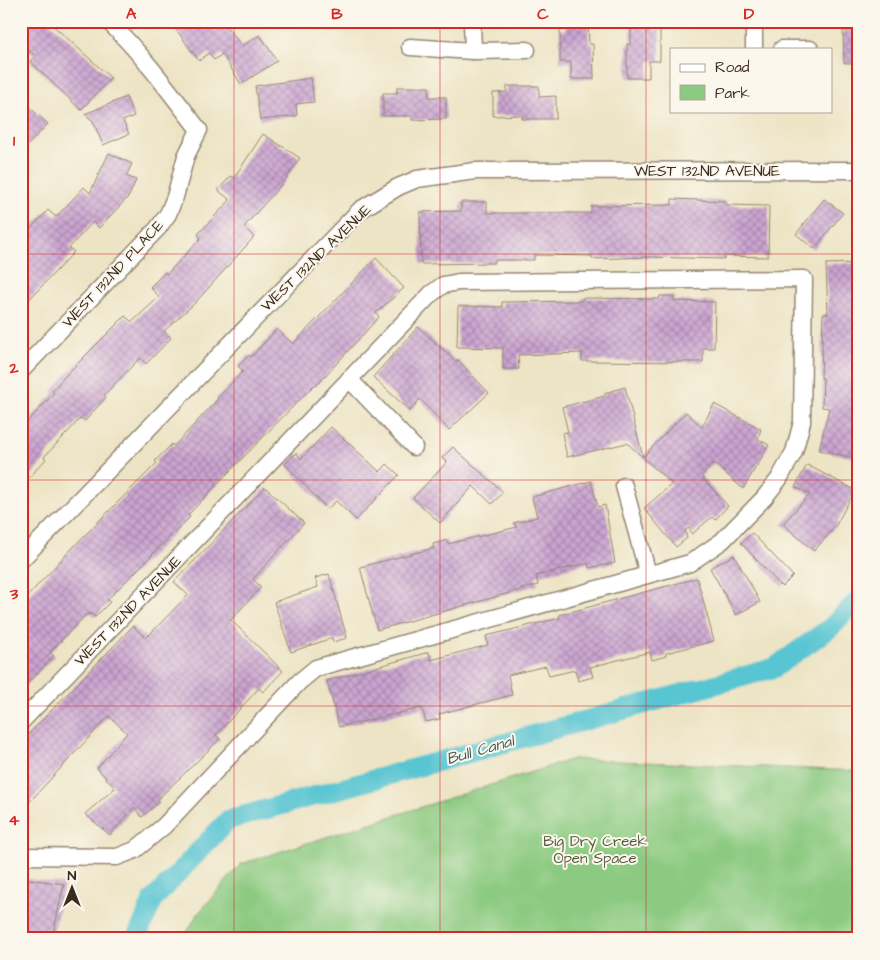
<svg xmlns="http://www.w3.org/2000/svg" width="880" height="960" font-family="'Architects Daughter',sans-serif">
<defs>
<pattern id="building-cross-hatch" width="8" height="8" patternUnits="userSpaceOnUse" patternTransform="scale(1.25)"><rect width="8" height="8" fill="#cba4d1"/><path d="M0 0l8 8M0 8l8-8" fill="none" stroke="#a686a9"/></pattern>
</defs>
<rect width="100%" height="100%" fill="#fbf7ec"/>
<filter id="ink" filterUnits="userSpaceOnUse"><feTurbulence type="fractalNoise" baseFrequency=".02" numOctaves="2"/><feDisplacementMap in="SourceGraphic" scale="10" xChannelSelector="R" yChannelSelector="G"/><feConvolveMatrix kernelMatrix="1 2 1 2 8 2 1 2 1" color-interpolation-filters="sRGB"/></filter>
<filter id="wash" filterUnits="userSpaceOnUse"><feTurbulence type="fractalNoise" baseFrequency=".0096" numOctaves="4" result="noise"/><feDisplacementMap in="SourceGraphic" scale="20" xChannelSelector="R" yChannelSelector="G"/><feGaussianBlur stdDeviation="1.12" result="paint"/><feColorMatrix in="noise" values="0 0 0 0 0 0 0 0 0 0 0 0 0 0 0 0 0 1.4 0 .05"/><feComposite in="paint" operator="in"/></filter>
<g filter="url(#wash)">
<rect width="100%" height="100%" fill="#ede4c5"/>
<polygon fill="#8cca81" stroke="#647a50" points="573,759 859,771 859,939 183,939 197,915 241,864"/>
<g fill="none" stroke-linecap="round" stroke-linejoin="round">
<polyline stroke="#59c5d2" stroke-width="20" points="136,939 153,900 228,820 774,668 830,628 859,599"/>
</g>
<g id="blocks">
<g fill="url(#building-cross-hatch)">
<polygon points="21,21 48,21 111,78 81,110 30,61 35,56 21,43"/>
<polygon points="170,21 222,21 242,46 260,35 277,61 241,84 222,54 214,60 209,53 199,61"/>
<polygon points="566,21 588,21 589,44 593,44 594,79 571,79 571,62 560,62 560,30 566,30"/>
<polygon points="631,21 654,21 654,30 660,30 660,61 649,61 649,78 627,78 627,44 631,44"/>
<polygon points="843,31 859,31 859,63 844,63"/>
<polygon points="311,78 314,102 296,104 297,116 260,120 255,86"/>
<polygon points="507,86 539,86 539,97 556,96 556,119 522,119 522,115 493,116 493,93 507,92"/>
<polygon points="397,87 429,87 429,97 446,97 446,119 412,120 412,116 383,116 383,93 397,93"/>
<polygon points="126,97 134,116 123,121 129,134 103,145 93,121 85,114"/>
<polygon points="28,106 48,124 21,152 21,114"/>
<polygon points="263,134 300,158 287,178 244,227 254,237 195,303 164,331 171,338 146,364 140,358 104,395 106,397 85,421 81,418 44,457 46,459 21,486 21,429 54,393 52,391 65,376 125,316 132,322 159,297 150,287 165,272 167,274 201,238 198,234 230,200 218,190 231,176 234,178"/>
<polygon points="109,153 132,164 126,176 136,180 129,196 99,228 93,222 69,248 74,252 21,308 21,253 29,245 22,238 48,210 56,217 84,187 90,193"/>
<polygon points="672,199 726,201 726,205 769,206 768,257 725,256 725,259 648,257 592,259 592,256 534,255 534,260 494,260 494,263 421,264 420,212 461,211 461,202 487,202 487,213 591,213 591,206 672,205"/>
<polygon points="824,199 843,213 814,249 796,234"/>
<polygon points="376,258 404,288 376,313 379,317 316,386 314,385 226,475 188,515 190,517 107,600 110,602 95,617 91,613 88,615 87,614 50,652 54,656 21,690 21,603 80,540 157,463 155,461 172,444 174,446 218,399 217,398 243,371 238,366 249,355 251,357 277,329 293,344"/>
<polygon points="859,263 859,459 819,450 829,408 822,407 823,378 821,378 823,314 828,314 826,264"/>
<polygon points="660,296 674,296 674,301 715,302 714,348 703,348 703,362 582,361 582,353 518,355 519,369 503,369 503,348 457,347 458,306 502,307 502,302 582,301 582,298 659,299"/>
<polygon points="418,327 457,362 457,359 489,393 449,430 420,399 410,411 373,377"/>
<polygon points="625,387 643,457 686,412 702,427 714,404 761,429 758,439 769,445 743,489 714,463 701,476 728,506 715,520 712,517 692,534 689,528 685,530 687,538 676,547 644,508 672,484 627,443 567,457 562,433 568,432 562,407 605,396 605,393"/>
<polygon points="331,427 380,472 387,464 399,475 356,520 336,501 327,509 285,464 296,453 301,459"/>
<polygon points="453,447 503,492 492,504 473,486 440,523 413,498 447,462 442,458"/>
<polygon points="807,465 855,490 835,527 814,551 783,524 810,494 795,487"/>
<polygon points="591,481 598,507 605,505 615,563 589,568 588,563 536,576 538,585 377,630 360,567 434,548 433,544 447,540 448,544 517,527 513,523 537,517 532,497"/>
<polygon points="265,487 304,523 253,579 261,587 231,620 283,671 263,692 259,688 216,735 220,739 157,800 159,802 142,817 134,807 110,835 85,814 115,788 97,768 127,733 109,716 21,811 21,742 133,626 146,638 188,595 174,582"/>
<polygon points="752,533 793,576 782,587 741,543"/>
<polygon points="734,555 760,602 736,615 710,568"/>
<polygon points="329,574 347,638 333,642 332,638 291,652 274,602 318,587 315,578"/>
<polygon points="697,578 714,641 666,653 666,656 652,660 650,652 590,667 593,677 578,681 575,670 549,676 546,666 508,675 512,695 439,714 440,719 426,722 422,708 339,727 327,681 429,652 431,660 488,645 486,636 560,618 559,615"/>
<polygon points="21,878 64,884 52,939 21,939"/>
</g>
</g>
</g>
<g filter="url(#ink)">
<use href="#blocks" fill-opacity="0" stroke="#948772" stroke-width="1"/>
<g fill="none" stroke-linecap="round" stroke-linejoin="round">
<defs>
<g id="street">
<polyline points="472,21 473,51"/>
<polyline points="410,47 473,51 527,50"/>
<polyline points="754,49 754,21"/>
<polyline points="782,49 810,49"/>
<path d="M 21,371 L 158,228 L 168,214 L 175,197 L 186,156 L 199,130 C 170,92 143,55 108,21"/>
<polyline points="349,379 414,447"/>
<polyline points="624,486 648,574"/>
<polyline points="21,560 360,210 398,187 417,179 475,171 859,170"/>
<polyline points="21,722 431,294 443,285 459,282 804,279 802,422 794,452 779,479 764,498 722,541 690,563 316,668 299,682 164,826 135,850 117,857 21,856"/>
</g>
</defs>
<use href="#street" stroke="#948772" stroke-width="19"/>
<use href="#street" stroke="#fff" stroke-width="16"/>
</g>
</g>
<path fill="none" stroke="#d62828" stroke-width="1" stroke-opacity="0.55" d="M 234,21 L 234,939M 440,21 L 440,939M 646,21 L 646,939M 21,254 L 859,254M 21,480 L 859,480M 21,706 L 859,706"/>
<g text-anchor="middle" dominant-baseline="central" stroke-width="4" stroke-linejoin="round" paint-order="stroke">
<g font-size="15" fill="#3b2a1e" stroke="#fbf7ec">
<text x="707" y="171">WEST 132ND AVENUE</text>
<text transform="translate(316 258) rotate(-44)">WEST 132ND AVENUE</text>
<text transform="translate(113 274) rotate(-47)">WEST 132ND PLACE</text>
<text transform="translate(128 611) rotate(-46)">WEST 132ND AVENUE</text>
</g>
<g font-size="15" fill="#535a3c" stroke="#fbf7ec">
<text x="595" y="841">Big Dry Creek<tspan x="595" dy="17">Open Space</tspan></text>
</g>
<g font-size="16" font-style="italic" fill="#445854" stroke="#fbf7ec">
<text transform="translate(480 750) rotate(-16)">Bull Canal</text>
</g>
</g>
<rect width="880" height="960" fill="none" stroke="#fbf7ec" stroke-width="55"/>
<rect x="670" y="48" width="162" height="65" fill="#fbf7ec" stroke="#aea59a"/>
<rect x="680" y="64" width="25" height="8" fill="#ffffff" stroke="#aea59a"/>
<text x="715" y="72" font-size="15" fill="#3b2a1e">Road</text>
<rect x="680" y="85" width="25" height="15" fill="#8cca81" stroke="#aea59a"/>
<text x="715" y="98" font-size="15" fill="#3b2a1e">Park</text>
<g transform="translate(72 888)" stroke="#fbf7ec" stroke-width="4" paint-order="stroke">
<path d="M0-4L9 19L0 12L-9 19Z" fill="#3b2a1e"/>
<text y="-8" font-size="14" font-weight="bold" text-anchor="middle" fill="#3b2a1e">N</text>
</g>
<rect x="28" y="28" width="824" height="904" fill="none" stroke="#d62828" stroke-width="2"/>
<g font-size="16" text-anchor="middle" font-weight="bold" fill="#d62828">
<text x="131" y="19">A</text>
<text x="337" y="19">B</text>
<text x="543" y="19">C</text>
<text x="749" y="19">D</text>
<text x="14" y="146">1</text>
<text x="14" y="373">2</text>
<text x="14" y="599">3</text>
<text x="14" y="825">4</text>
</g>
</svg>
